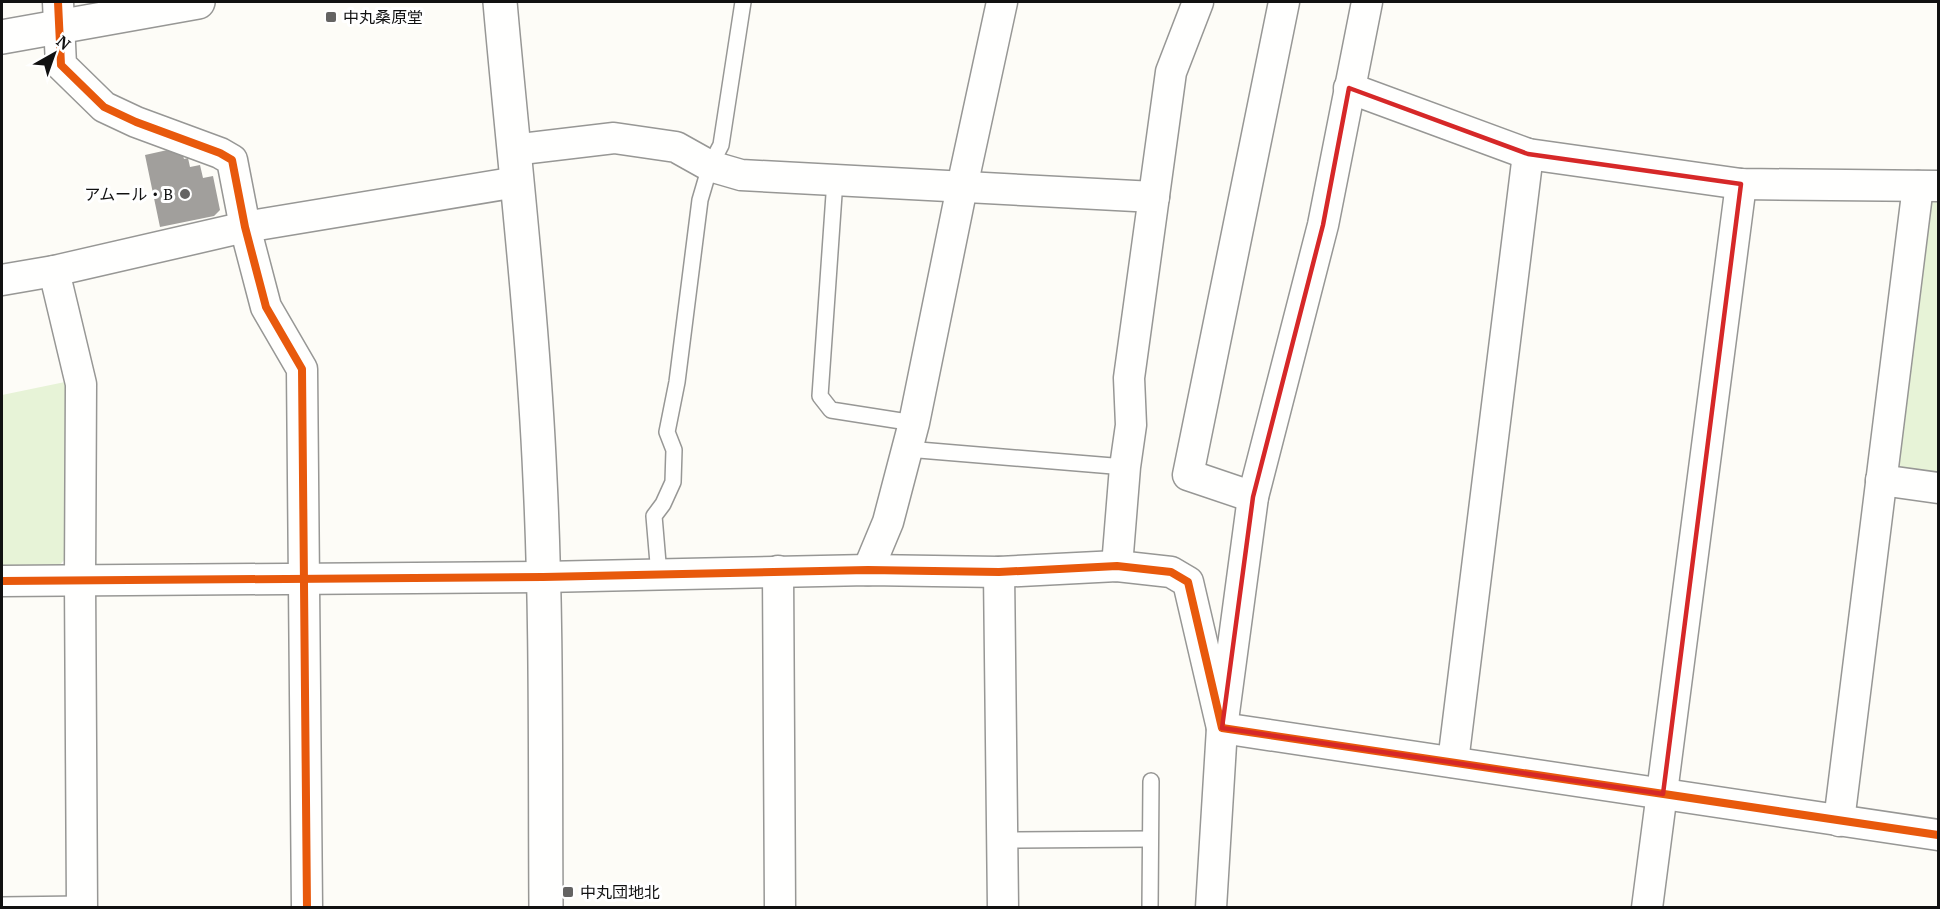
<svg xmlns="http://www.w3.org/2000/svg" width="1940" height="909" font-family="'PT Serif','Noto Sans JP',serif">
<rect width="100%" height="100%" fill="#fdfcf7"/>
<g fill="#e7f3d7">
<polygon points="1937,196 1938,196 1938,475 1907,471 1894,461 1925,208"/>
<polygon points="65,382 67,557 55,570 2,571 2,395"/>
</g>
<polygon fill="#a19f9c" points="181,147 184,159 188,158 190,167 200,165 203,178 213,176 220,210 214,216 160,227 145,155"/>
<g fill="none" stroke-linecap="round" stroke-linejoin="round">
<defs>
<g id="service">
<polyline points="835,180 820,396 831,410 914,423"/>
<polyline points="907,449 1125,467"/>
<polyline points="659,575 654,516 663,504 673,482 674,450 667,432 677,382 700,200 710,166 721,145 743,2"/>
<polyline points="1002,840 1150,839"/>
<polyline points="2,905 82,904"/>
<polyline points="1150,908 1151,781"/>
</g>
<g id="minor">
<polyline points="58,2 61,65 104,107 136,122 220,153 232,160 245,227 266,307 302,369 307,908"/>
<polyline points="1349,88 1528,154 1741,184 1938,186"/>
<polyline points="513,150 614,138 676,147 710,166 741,175 1154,197"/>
<polyline points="54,271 81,384 80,580 82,908"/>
<polyline points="2,280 54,271 245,227 517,182"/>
<polyline points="1881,480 1938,488"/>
<polyline points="1253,497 1188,475 1284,2"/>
<polyline points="1117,566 1125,467 1131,425 1129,378 1171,72 1198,2"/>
<polyline points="868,570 888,522 914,423 962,187 1002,2"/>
<polyline points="778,571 780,908"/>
<polyline points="999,572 1003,908"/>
<polyline points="2,581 543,577 868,570 999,572 1117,566 1171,572 1188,582 1222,728 1938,835"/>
<polyline points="1453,762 1528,154"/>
<polyline points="1839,821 1918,186"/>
<polyline points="1211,908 1222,728 1253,497 1323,225 1367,2"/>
<polyline points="1647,908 1741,184"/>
</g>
<g id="tertiary">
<path d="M 500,2 C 514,160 533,319 540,479 C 547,621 545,765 546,908"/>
<polyline points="2,37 198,2"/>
</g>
</defs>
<use href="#service" stroke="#979795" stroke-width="18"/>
<use href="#minor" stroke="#979795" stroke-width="33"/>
<use href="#tertiary" stroke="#979795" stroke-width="36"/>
<use href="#service" stroke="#fffffe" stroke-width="15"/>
<use href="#minor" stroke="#fffffe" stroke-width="30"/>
<use href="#tertiary" stroke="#fffffe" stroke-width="33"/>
<defs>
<g id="cycleway">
<polyline points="58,2 61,65 104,107 136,122 220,153 232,160 245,227 266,307 302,369 307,908"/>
<polyline points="2,581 543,577 868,570 999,572 1117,566 1171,572 1188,582 1222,728 1938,835"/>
</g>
</defs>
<use href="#cycleway" stroke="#fff" stroke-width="11"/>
<use href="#cycleway" stroke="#e8590c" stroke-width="8"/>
</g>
<path fill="none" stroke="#d62828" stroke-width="4.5" stroke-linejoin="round" d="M 1349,88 L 1528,154 L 1741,184 L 1663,794 L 1222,728 L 1253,497 L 1323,225 Z"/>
<g fill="#646362" stroke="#fff" stroke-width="2">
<rect x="325" y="11" width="12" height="12" rx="3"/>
<circle cx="185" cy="194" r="6"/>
<rect x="562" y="886" width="12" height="12" rx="3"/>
</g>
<g text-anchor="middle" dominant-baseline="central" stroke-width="6" stroke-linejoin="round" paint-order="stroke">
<g font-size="16" fill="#111" stroke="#fff" text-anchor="start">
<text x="343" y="17">中丸桑原堂</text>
<text x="173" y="194" text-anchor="end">アムール・B</text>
<text x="580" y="892">中丸団地北</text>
</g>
</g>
<rect width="1940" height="909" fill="none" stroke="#111111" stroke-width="6"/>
<g transform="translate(54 54) rotate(40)" stroke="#ffffff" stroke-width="4.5" paint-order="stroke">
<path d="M0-4.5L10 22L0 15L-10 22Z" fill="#111111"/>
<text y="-9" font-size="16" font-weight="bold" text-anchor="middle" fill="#111111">N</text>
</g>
</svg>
